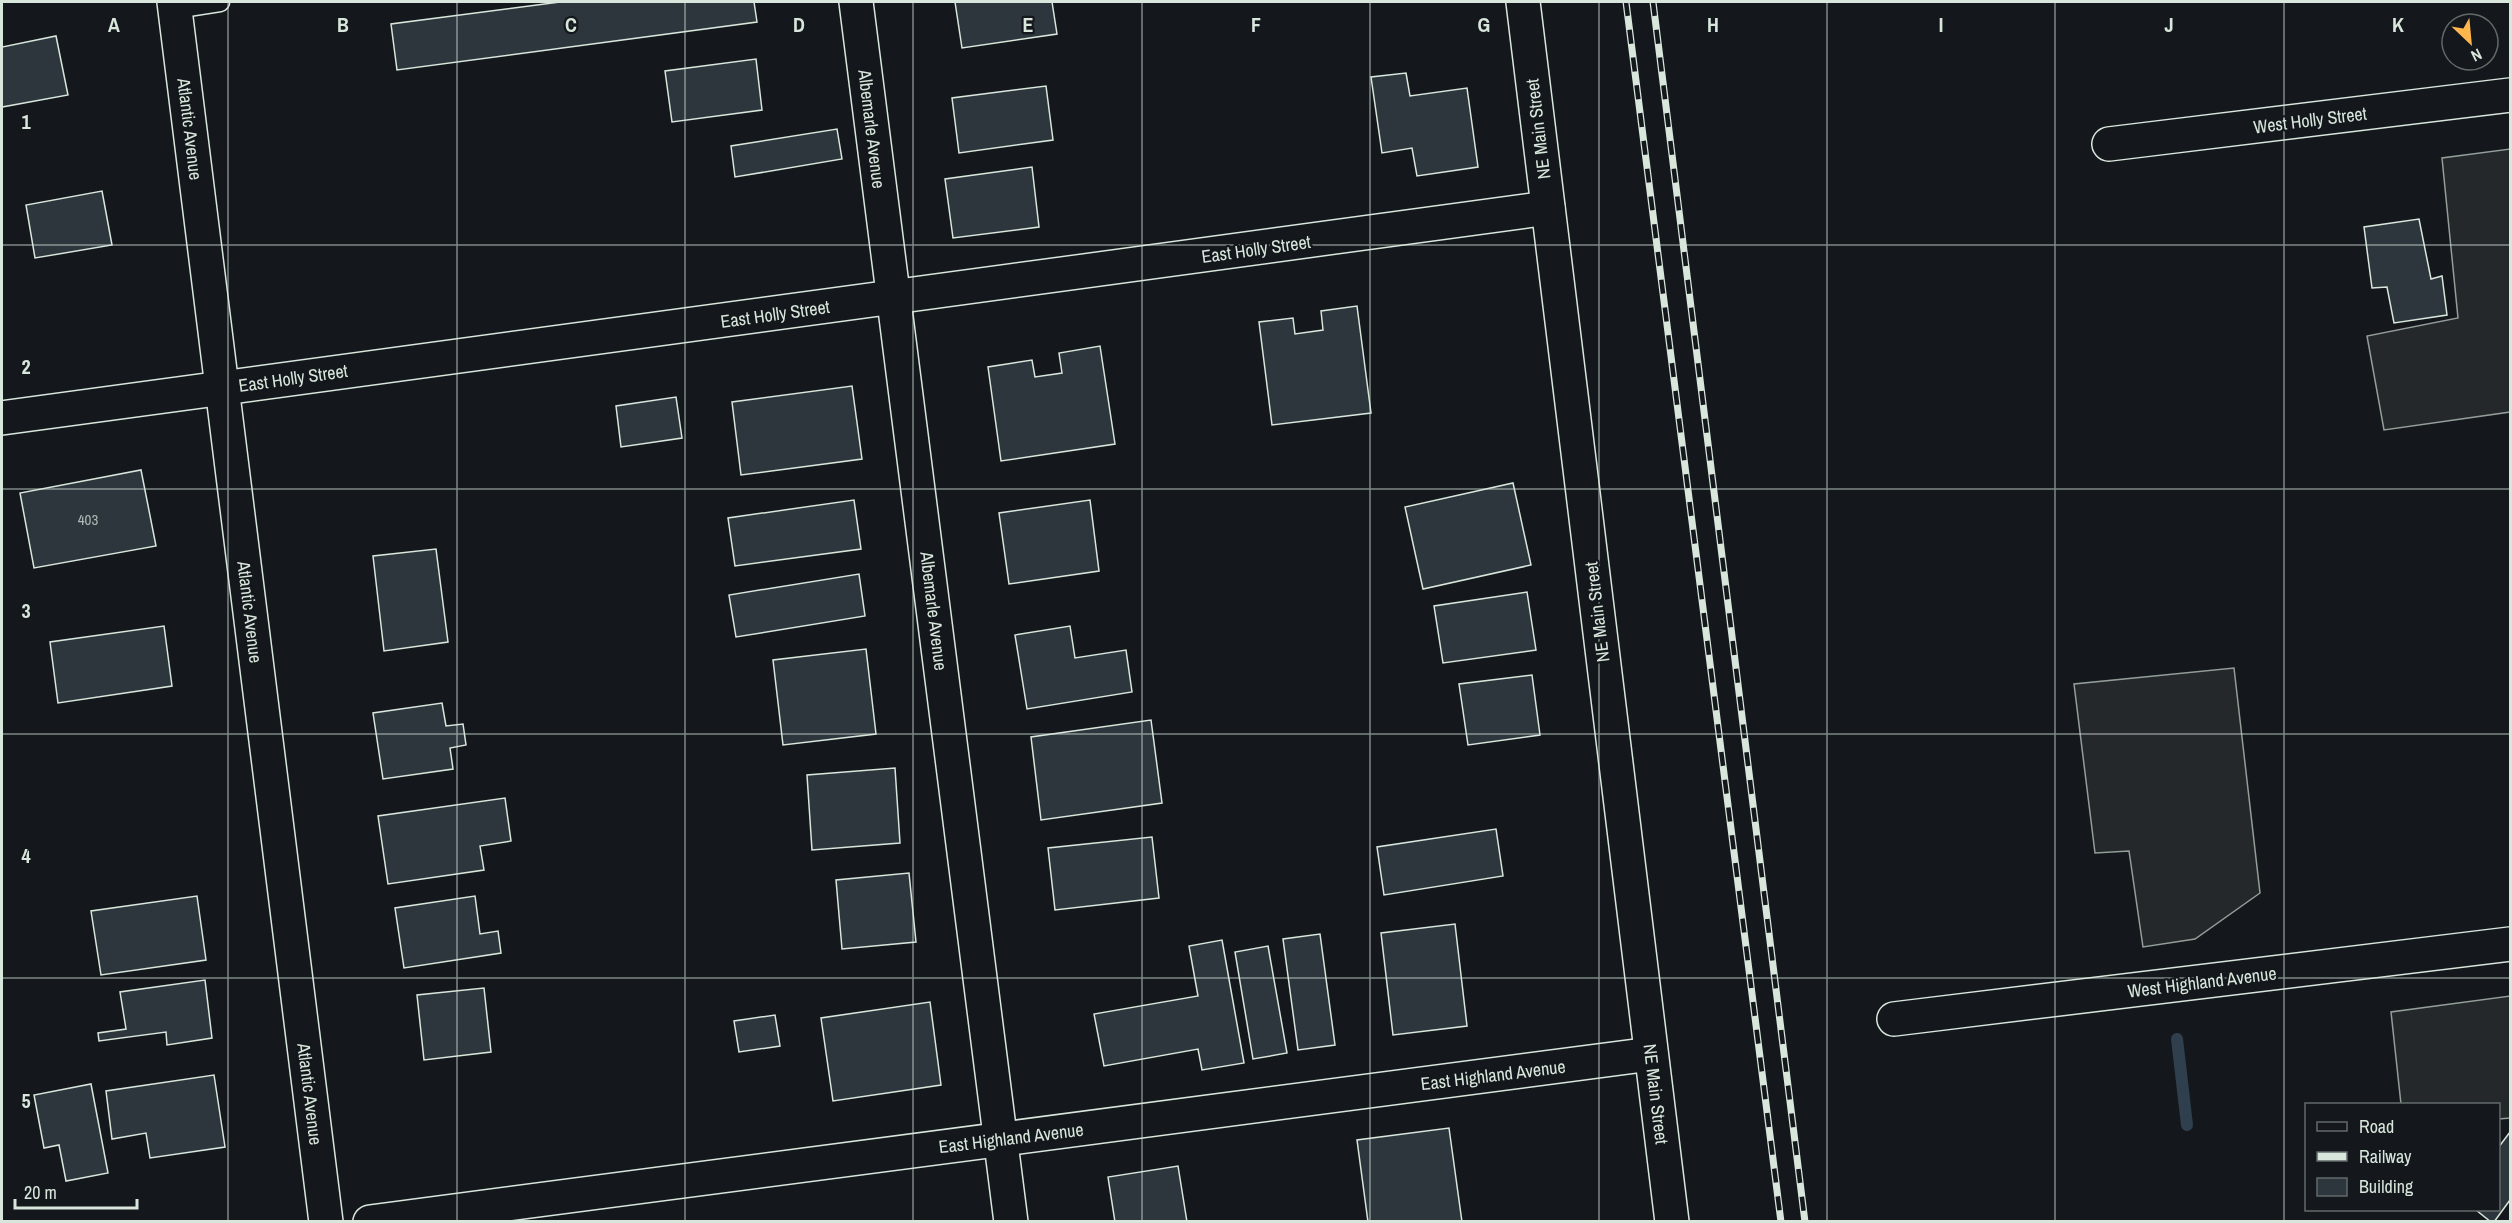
<svg xmlns="http://www.w3.org/2000/svg" width="2512" height="1223" font-family="'Archivo Narrow',sans-serif">
<rect width="100%" height="100%" fill="#14181c"/>
<g fill="#24282b" stroke="#939e99" stroke-width="1.5">
<polygon points="2510,149 2510,412 2384,430 2367,336 2458,318 2442,158"/>
<polygon points="2234,668 2260,893 2195,939 2143,947 2129,851 2095,853 2074,684"/>
<polygon points="2510,996 2510,1118 2499,1119 2498,1104 2401,1104 2391,1012"/>
</g>
<g fill="none" stroke-linecap="round" stroke-linejoin="round">
<polyline stroke="#2f3f4d" stroke-width="12" points="2177,1039 2187,1125"/>
</g>
<g fill="#2c363c" stroke="#d8e6dc" stroke-width="1.5">
<polygon points="560,2 754,2 757,22 397,70 391,24"/>
<polygon points="955,2 1052,2 1057,34 962,48"/>
<polygon points="56,36 68,95 2,107 2,47"/>
<polygon points="756,59 762,110 672,122 665,71"/>
<polygon points="1406,73 1410,96 1467,88 1478,167 1417,176 1412,148 1382,153 1371,77"/>
<polygon points="1046,86 1053,140 959,153 952,98"/>
<polygon points="837,129 842,159 735,177 731,146"/>
<polygon points="1032,167 1039,227 953,238 945,179"/>
<polygon points="102,191 112,245 35,258 26,205"/>
<polygon points="2419,219 2431,279 2442,276 2447,315 2394,323 2387,287 2372,288 2364,227"/>
<polygon points="1357,306 1371,413 1272,425 1259,322 1293,318 1295,334 1323,330 1321,311"/>
<polygon points="1100,346 1115,444 1001,461 988,367 1032,360 1035,377 1062,373 1059,353"/>
<polygon points="852,386 862,459 741,475 732,402"/>
<polygon points="676,397 682,438 621,447 616,406"/>
<polygon points="141,470 156,546 34,568 20,493"/>
<polygon points="1513,483 1531,565 1423,589 1405,507"/>
<polygon points="854,500 861,549 735,566 728,518"/>
<polygon points="1090,500 1099,571 1009,584 999,513"/>
<polygon points="436,549 448,642 384,651 373,556"/>
<polygon points="859,574 865,616 736,637 729,595"/>
<polygon points="1527,592 1536,650 1443,663 1434,606"/>
<polygon points="164,626 172,686 58,703 50,642"/>
<polygon points="1070,626 1075,658 1126,650 1132,692 1027,709 1015,635"/>
<polygon points="866,649 876,734 783,745 773,660"/>
<polygon points="1532,675 1540,735 1468,745 1459,684"/>
<polygon points="442,703 446,726 463,724 466,745 450,748 453,769 383,779 373,713"/>
<polygon points="1151,720 1162,803 1041,820 1031,737"/>
<polygon points="895,768 900,843 812,850 807,775"/>
<polygon points="505,798 511,841 480,846 484,870 388,884 378,816"/>
<polygon points="1496,829 1503,876 1384,895 1377,847"/>
<polygon points="1152,837 1159,898 1055,910 1048,848"/>
<polygon points="909,873 916,942 842,949 836,880"/>
<polygon points="197,896 206,960 101,975 91,911"/>
<polygon points="475,896 480,934 498,931 501,953 404,968 395,908"/>
<polygon points="1455,924 1467,1026 1393,1035 1381,933"/>
<polygon points="1320,934 1335,1045 1298,1050 1283,939"/>
<polygon points="1222,940 1244,1063 1202,1070 1198,1049 1104,1066 1094,1014 1198,996 1189,946"/>
<polygon points="1268,946 1287,1053 1253,1059 1235,952"/>
<polygon points="205,980 212,1038 167,1045 166,1032 99,1041 98,1033 126,1029 120,992"/>
<polygon points="484,988 491,1052 424,1060 417,995"/>
<polygon points="930,1002 941,1085 833,1101 821,1018"/>
<polygon points="775,1015 780,1046 739,1052 734,1021"/>
<polygon points="214,1075 225,1147 150,1158 146,1133 112,1139 106,1091"/>
<polygon points="91,1084 108,1173 66,1181 59,1145 44,1148 34,1095"/>
<polygon points="1449,1128 1462,1222 1368,1222 1357,1140"/>
<polygon points="2510,1132 2510,1200 2494,1222 2491,1222 2476,1210 2498,1210 2498,1148"/>
<polygon points="1178,1166 1187,1222 1115,1222 1108,1177"/>
</g>
<g fill="none" stroke-linecap="round" stroke-linejoin="round">
<defs>
<polyline id="lane" points="175,9 220,2"/>
<g id="street">
<polyline points="856,2 1011,1222"/>
<polyline points="1523,2 1672,1222"/>
<polyline points="2109,144 2510,95"/>
<polyline points="2,418 1548,208"/>
<polyline points="1894,1019 2510,944"/>
<polyline points="370,1222 1651,1054"/>
</g>
<polyline id="secondary" points="174,2 326,1222"/>
</defs>
<use href="#lane" stroke="#d8e6dc" stroke-width="21"/>
<use href="#street" stroke="#d8e6dc" stroke-width="36"/>
<use href="#secondary" stroke="#d8e6dc" stroke-width="36"/>
<use href="#lane" stroke="#14181c" stroke-width="18"/>
<use href="#street" stroke="#14181c" stroke-width="33"/>
<use href="#secondary" stroke="#14181c" stroke-width="33"/>
<defs>
<g id="rail">
<polyline points="1626,2 1781,1222"/>
<polyline points="1653,2 1805,1222"/>
</g>
</defs>
<use href="#rail" stroke="#d8e6dc" stroke-width="7"/>
<use href="#rail" stroke="#14181c" stroke-width="4.5" stroke-dasharray="14" stroke-linecap="butt"/>
</g>
<path fill="none" stroke="#d8e6dc" stroke-width="1.5" stroke-opacity="0.55" d="M 228,2 L 228,1222M 457,2 L 457,1222M 685,2 L 685,1222M 913,2 L 913,1222M 1142,2 L 1142,1222M 1370,2 L 1370,1222M 1599,2 L 1599,1222M 1827,2 L 1827,1222M 2055,2 L 2055,1222M 2284,2 L 2284,1222M 2,245 L 2510,245M 2,489 L 2510,489M 2,734 L 2510,734M 2,978 L 2510,978"/>
<g text-anchor="middle" dominant-baseline="central" stroke-width="4.5" stroke-linejoin="round" paint-order="stroke">
<g font-size="15" fill="#adbab4">
<text x="88" y="519">403</text>
</g>
<g font-size="18" fill="#d8e6dc" stroke="#14181c">
<text transform="translate(2310 120) rotate(-7)">West Holly Street</text>
<text transform="translate(190 129) rotate(83)">Atlantic Avenue</text>
<text transform="translate(872 129) rotate(83)">Albemarle Avenue</text>
<text transform="translate(1538 129) rotate(-97)">NE Main Street</text>
<text transform="translate(1256 249) rotate(-8)">East Holly Street</text>
<text transform="translate(775 314) rotate(-8)">East Holly Street</text>
<text transform="translate(293 378) rotate(-8)">East Holly Street</text>
<text transform="translate(934 611) rotate(83)">Albemarle Avenue</text>
<text transform="translate(250 612) rotate(83)">Atlantic Avenue</text>
<text transform="translate(1597 612) rotate(-97)">NE Main Street</text>
<text transform="translate(2202 982) rotate(-7)">West Highland Avenue</text>
<text transform="translate(1493 1075) rotate(-7)">East Highland Avenue</text>
<text transform="translate(310 1094) rotate(83)">Atlantic Avenue</text>
<text transform="translate(1656 1094) rotate(83)">NE Main Street</text>
<text transform="translate(1011 1138) rotate(-7)">East Highland Avenue</text>
</g>
</g>
<g font-size="20" text-anchor="middle" font-weight="bold" fill="#d8e6dc" stroke="#14181c" stroke-width="4.5" stroke-linejoin="round" paint-order="stroke">
<text x="114" y="32">A</text>
<text x="343" y="32">B</text>
<text x="571" y="32">C</text>
<text x="799" y="32">D</text>
<text x="1028" y="32">E</text>
<text x="1256" y="32">F</text>
<text x="1484" y="32">G</text>
<text x="1713" y="32">H</text>
<text x="1941" y="32">I</text>
<text x="2169" y="32">J</text>
<text x="2398" y="32">K</text>
<text x="26" y="129">1</text>
<text x="26" y="374">2</text>
<text x="26" y="618">3</text>
<text x="26" y="863">4</text>
<text x="26" y="1108">5</text>
</g>
<rect width="2512" height="1223" fill="none" stroke="#d8e6dc" stroke-width="6"/>
<rect x="2305" y="1103" width="195" height="108" fill="#14181c" stroke="#626a69" stroke-width="1.5"/>
<rect x="2317" y="1122" width="30" height="9" fill="#14181c" stroke="#626a69" stroke-width="1.5"/>
<text x="2359" y="1133" font-size="18" fill="#d8e6dc">Road</text>
<rect x="2317" y="1152" width="30" height="9" fill="#d8e6dc" stroke="#626a69" stroke-width="1.5"/>
<text x="2359" y="1163" font-size="18" fill="#d8e6dc">Railway</text>
<rect x="2317" y="1178" width="30" height="18" fill="#2c363c" stroke="#626a69" stroke-width="1.5"/>
<text x="2359" y="1193" font-size="18" fill="#d8e6dc">Building</text>
<g transform="translate(2470 42) rotate(154)"><circle r="28" fill="#14181c" stroke="#626a69" stroke-width="1.5"/>
<path d="M0-4.5L10 22L0 15L-10 22Z" fill="#ffb74d"/>
<text y="-9" font-size="16" font-weight="bold" text-anchor="middle" fill="#d8e6dc">N</text>
</g>
<path d="M15 1199v9h122v-9" fill="none" stroke="#d8e6dc" stroke-width="3"/>
<text x="24" y="1199" font-size="18" fill="#d8e6dc" stroke="#14181c" stroke-width="4.5" paint-order="stroke">20 m</text>
</svg>
